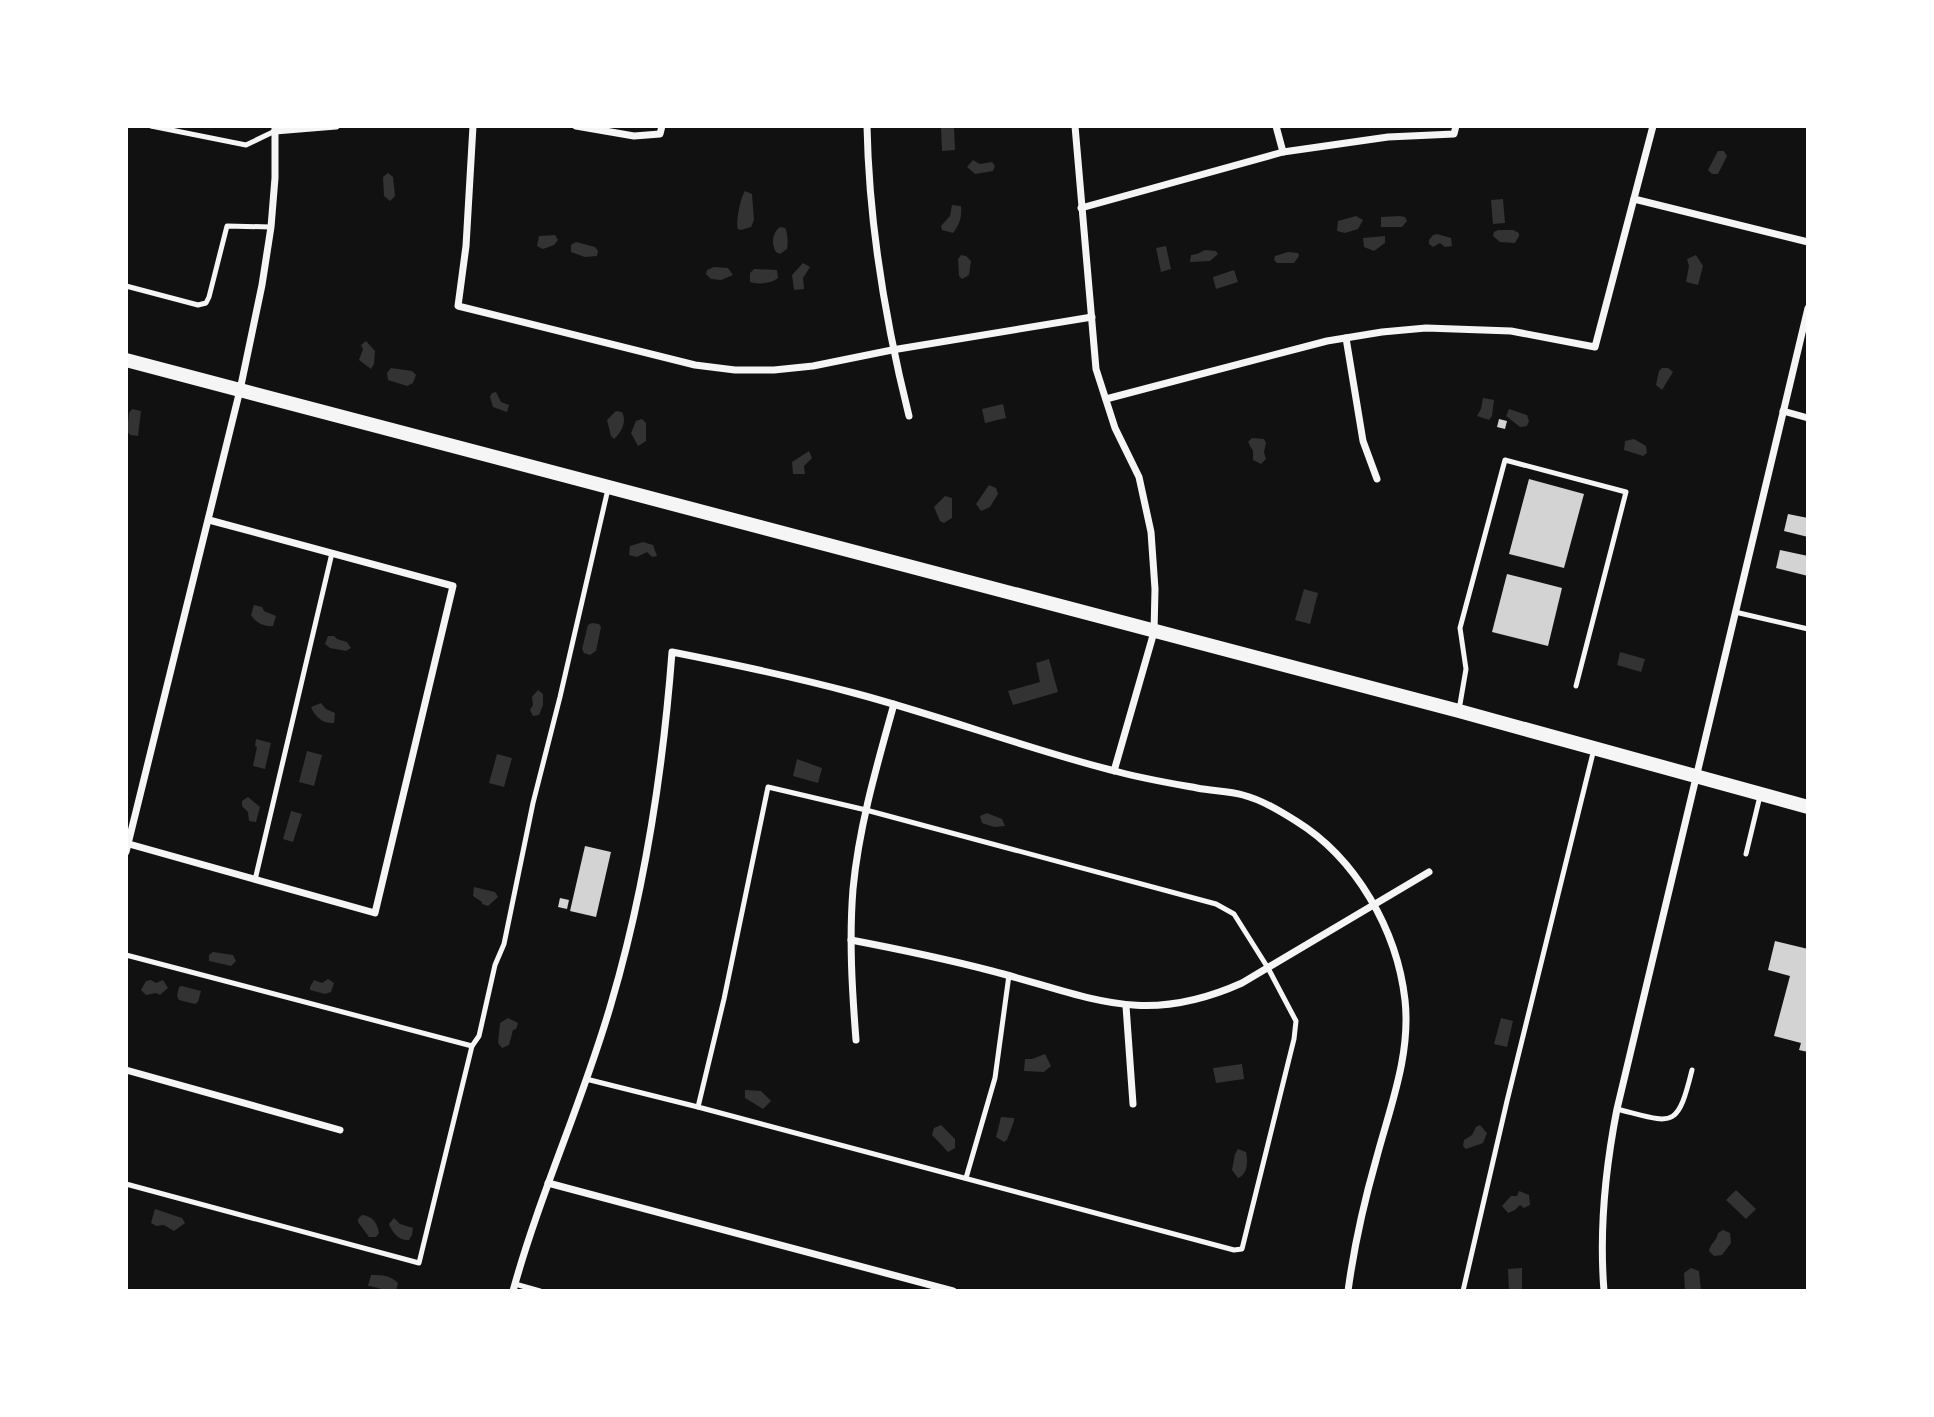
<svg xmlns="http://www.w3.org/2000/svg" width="1934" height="1417" font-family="'Golos Text',sans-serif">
<rect width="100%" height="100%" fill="#111"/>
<g fill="#333">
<polygon points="941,127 954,127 955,150 942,151"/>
<polygon points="1718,151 1724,151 1727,156 1718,174 1712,174 1708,170"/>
<polygon points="973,160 980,164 992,162 995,166 993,171 975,174 967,167"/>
<polygon points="388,173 393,177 395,196 390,201 384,196 383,177"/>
<path d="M 745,191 L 752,194 L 754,220 L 751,227 L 741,230 L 738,229 C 735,222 741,196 745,191 Z"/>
<polygon points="1503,199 1505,223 1493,224 1491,200"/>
<path d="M 952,205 L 961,206 C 962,217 960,224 953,233 L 942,230 L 941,226 L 950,216 Z"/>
<polygon points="1356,216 1363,220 1358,229 1345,233 1337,231 1338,221"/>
<polygon points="1400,216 1405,217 1407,221 1402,227 1381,227 1381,217"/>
<path d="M 780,227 L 785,228 C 788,233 788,244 787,249 L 780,254 L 776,252 C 771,244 772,233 780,227 Z"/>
<polygon points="1498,230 1513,230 1519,233 1519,236 1515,243 1500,242 1493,236 1494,232"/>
<polygon points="1437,234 1451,238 1452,246 1445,247 1440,243 1433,247 1429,244 1429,240 1433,235"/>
<polygon points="555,235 558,240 554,245 543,249 537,246 539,236"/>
<polygon points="1385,236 1385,243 1374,251 1364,247 1363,238"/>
<polygon points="576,242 595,247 598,251 597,256 585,257 571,252 571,245"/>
<polygon points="1166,246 1171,269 1161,272 1156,248"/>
<polygon points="1205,250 1216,251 1218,254 1210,261 1190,262 1191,255 1197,254"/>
<polygon points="1288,252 1298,253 1299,256 1294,263 1277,263 1274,260 1275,256"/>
<polygon points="961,255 966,256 971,261 969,275 962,279 959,276 958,259"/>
<polygon points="1696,255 1703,266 1698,285 1686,282 1689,266 1687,259"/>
<polygon points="803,263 810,267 803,278 804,289 794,290 792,275"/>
<polygon points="714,267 728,268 733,275 721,280 711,279 706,274 707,270"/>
<path d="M 754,269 L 777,270 L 778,278 C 772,283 759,285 750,282 L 750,273 Z"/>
<polygon points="1234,270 1238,282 1216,289 1213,277"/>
<polygon points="366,341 375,351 374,364 371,369 359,360 363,349 361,345"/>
<polygon points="391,368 412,371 416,375 413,383 407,386 388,380 387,373"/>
<polygon points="1662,368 1668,368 1673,372 1662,390 1656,385 1659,371"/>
<polygon points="496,392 501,402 509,405 507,412 493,407 490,397 492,393"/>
<polygon points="1483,398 1494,400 1492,416 1489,420 1477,416 1481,409"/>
<polygon points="1003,404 1006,418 985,423 982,409"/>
<polygon points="132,409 141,411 138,436 130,435 127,431 129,413"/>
<polygon points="1509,409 1527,415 1529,421 1527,426 1520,427 1506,416"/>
<path d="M 616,411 L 622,412 C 627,421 622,432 614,439 L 611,436 L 607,420 Z"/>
<polygon points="642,419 646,423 646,441 638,446 631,433 636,421"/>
<polygon points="1252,438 1264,439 1266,443 1264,452 1266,459 1261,464 1253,460 1253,451 1248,442"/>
<polygon points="1634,439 1646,446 1647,453 1643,456 1624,450 1625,441"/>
<polygon points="809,451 812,458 804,466 805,474 793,474 792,462"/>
<polygon points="989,485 996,488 998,494 990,507 981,511 976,504"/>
<path d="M 945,496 L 952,498 C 952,502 952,514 952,518 L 944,523 L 940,521 L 934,507 Z"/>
<polygon points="643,542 653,545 657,556 652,557 647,552 637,557 629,555 630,546"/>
<polygon points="1304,589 1318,593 1310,624 1295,620"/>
<path d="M 254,605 L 262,607 L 264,611 L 276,616 L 273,626 C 264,627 255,622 251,615 Z"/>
<polygon points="592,623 599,624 601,627 596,651 590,655 584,653 582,649 588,625"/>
<polygon points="328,636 334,636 337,639 347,642 351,648 346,651 330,648 325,644"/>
<polygon points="1620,652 1645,659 1641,672 1617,665"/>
<polygon points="1049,659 1058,692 1013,705 1008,691 1040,682 1036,663"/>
<polygon points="538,690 543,694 543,705 539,715 533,716 530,710 533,705 532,697"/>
<path d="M 321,703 L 326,709 L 335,713 L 334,723 C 323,724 315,717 311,707 Z"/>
<polygon points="256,739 271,743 265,769 253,766 257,747 255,746"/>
<polygon points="307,751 322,755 314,786 299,782"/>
<polygon points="497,754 512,758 504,787 489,783"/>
<polygon points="797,759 822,768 818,783 793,776"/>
<polygon points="248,797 260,807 256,822 249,821 248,812 242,806 242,801"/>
<polygon points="291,811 302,814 293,842 283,839"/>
<polygon points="987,813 1002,819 1005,826 994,827 982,823 980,816"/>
<polygon points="474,887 495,892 498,897 488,906 482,904 482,902 473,896"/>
<polygon points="213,952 233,955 236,961 231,966 209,961 209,955"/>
<polygon points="328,979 334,983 331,992 325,994 310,990 310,987 314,980 322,983"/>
<polygon points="151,980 156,983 163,980 168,988 160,995 156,993 146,995 141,990 146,981"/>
<polygon points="182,986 201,991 198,1002 195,1004 179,1000 177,996 179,987"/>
<polygon points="508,1018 518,1023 516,1029 513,1030 509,1045 502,1048 498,1043 500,1023"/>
<polygon points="1501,1018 1513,1021 1507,1047 1494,1044"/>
<polygon points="1045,1054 1051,1066 1044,1072 1024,1071 1025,1059 1032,1059"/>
<polygon points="1242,1064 1244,1079 1216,1083 1213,1068"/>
<polygon points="745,1090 761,1091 771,1101 763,1109 745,1098"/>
<polygon points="1001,1117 1014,1118 1014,1121 1007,1140 1004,1142 996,1137"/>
<polygon points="941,1125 955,1139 955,1148 948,1152 932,1135 934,1128"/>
<polygon points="1480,1125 1487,1133 1483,1143 1466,1149 1463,1146 1464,1140 1472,1135 1476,1127"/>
<path d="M 1238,1149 L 1246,1152 C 1248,1161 1248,1174 1238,1178 L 1232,1170 L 1235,1154 Z"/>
<polygon points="1736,1190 1756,1209 1746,1219 1726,1200"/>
<polygon points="1519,1191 1529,1195 1530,1205 1524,1208 1520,1205 1515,1210 1508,1213 1502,1206 1511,1196 1517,1196"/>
<polygon points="155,1209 182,1218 185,1223 174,1231 164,1225 156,1226 151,1223"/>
<path d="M 362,1215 C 372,1216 377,1222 379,1233 L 376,1237 L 369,1237 L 358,1222 L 358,1219 Z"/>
<path d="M 394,1218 L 400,1224 L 413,1228 L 412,1235 L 409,1240 C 399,1241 392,1232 389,1224 Z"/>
<path d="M 1723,1230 L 1730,1233 L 1731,1243 L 1722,1255 L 1714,1256 L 1709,1251 C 1710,1244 1716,1242 1718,1233 Z"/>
<polygon points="1522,1268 1522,1291 1509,1291 1508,1269"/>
<polygon points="1691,1268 1699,1271 1701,1291 1685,1291 1684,1273"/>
<path d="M 371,1275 C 382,1275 390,1275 398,1283 L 396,1291 C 385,1291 378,1287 368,1286 Z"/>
</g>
<g fill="#d3d3d3">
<polygon points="1499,419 1507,421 1505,429 1497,427"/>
<polygon points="1529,479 1584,494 1564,568 1509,554"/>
<polygon points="1788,514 1808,518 1808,537 1784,531"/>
<polygon points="1780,550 1808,556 1808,576 1776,568"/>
<polygon points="1507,574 1562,588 1548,646 1492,632"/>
<polygon points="585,846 611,852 596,917 570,911"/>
<polygon points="560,898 569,900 567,909 558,907"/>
<polygon points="1775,941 1808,949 1808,1052 1799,1050 1801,1043 1774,1036 1790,976 1768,970"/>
</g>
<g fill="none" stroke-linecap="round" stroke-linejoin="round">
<g stroke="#f5f5f5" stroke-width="5">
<polyline points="151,126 246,145 275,131"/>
<polyline points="126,286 198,305 206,303 209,297 227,226 271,227"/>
<polyline points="1735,612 1808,629"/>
<polyline points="1459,710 1466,669 1460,628 1505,460 1626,492 1576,686"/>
<polygon points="768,787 866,810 1216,904 1234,914 1268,968 1296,1021 1294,1039 1242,1249 1234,1250 698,1107 724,999"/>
<polyline points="1746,854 1760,796"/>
<polyline points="255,880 332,553"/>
<polyline points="126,955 472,1046 419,1263 126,1184"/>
<polyline points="472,1046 479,1036 495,965 504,944 533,803 560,697 608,489"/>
<polyline points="586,1079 698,1107"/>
<path d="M 1617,1109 C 1673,1123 1677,1131 1692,1070"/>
<polyline points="966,1178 995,1078 1009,975"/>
<polyline points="515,1284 540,1291"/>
<polyline points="1463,1291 1507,1101 1594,749"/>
</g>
<g stroke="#f5f5f5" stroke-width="7">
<polyline points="473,126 466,246 458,306 695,365 735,370 774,370 813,366 892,350 1092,317"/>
<polyline points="576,126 634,136 660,134 662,126"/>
<path d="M 867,126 C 869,225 885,320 909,416"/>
<polyline points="1075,126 1096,369 1115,428 1139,477 1151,532 1155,589 1154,632 1114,771"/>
<polyline points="1276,126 1283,152"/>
<polyline points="275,131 336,126"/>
<polyline points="1634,199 1808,242"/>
<polyline points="1081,208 1283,152 1388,137 1454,134 1456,126"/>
<polyline points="1346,338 1363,441 1377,479"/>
<polyline points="1106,399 1327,341 1382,332 1426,328 1511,331 1595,347 1653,126"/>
<polyline points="1783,411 1808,418"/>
<polyline points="129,844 375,913 453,586 209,520"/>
<polyline points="126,852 240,390 262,285 271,227 275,178 275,126"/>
<path d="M 851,940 C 898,949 946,959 992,971 C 1089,996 1142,1028 1242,983 L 1429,872"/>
<polyline points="1126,1006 1133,1104"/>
<path d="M 856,1040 C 852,989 849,939 853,889 C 859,826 877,765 894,704"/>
<polyline points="126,1070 340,1130"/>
<polyline points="548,1183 953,1291"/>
<path d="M 513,1291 C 540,1193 583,1101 611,1004 C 645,889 663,771 672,652 C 733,664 794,677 854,693 C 941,716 1025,748 1111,770 C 1139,778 1169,783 1197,788 C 1212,791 1229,791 1243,795 C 1262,800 1280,811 1296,821 C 1356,858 1397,930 1405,1000 C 1411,1055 1390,1107 1376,1160 C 1364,1202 1354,1247 1348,1291"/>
<path d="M 1604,1291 C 1599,1229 1605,1170 1617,1109 L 1808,308"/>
</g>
<polyline stroke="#f5f5f5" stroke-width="14" points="126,360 1459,711 1808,807"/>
</g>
<rect width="1934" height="1417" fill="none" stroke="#ffffff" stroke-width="256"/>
</svg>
